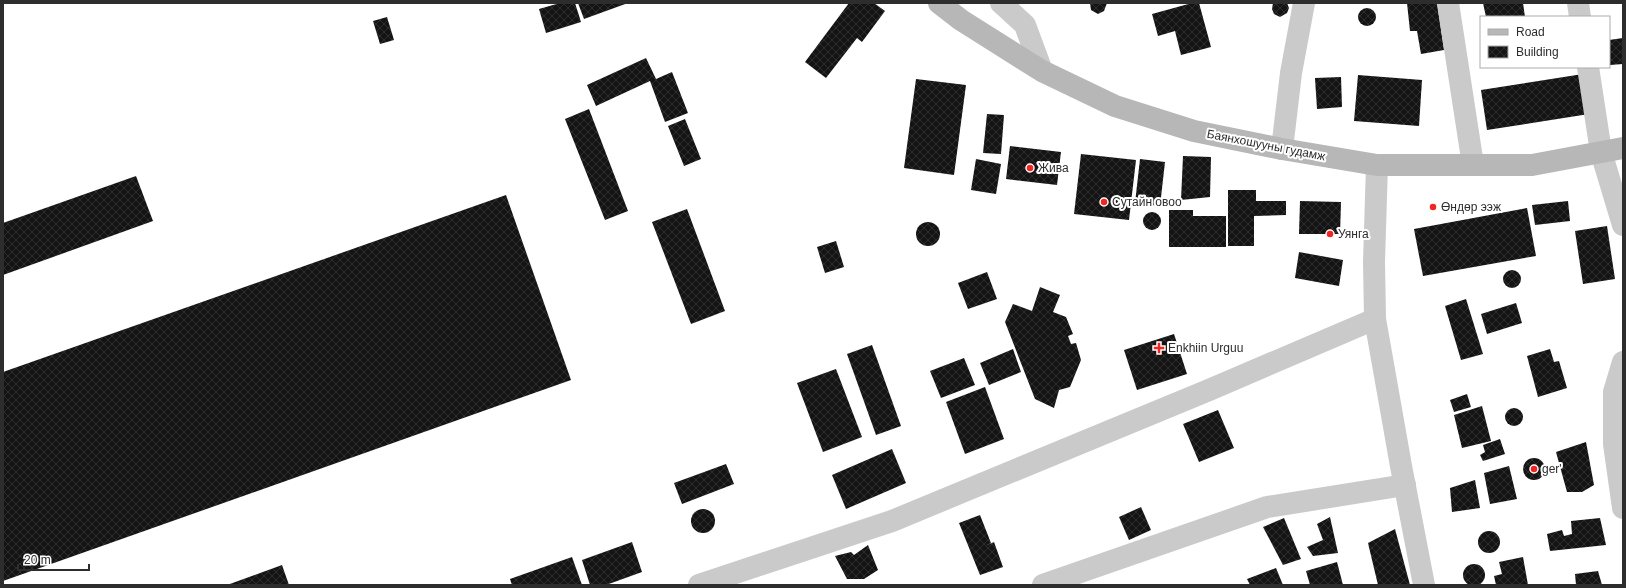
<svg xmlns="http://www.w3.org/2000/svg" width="1626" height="588" font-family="Helvetica,sans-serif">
<defs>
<pattern id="building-cross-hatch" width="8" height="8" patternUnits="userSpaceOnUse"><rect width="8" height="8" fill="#141414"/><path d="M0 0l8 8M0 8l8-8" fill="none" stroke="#2e2e2e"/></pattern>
</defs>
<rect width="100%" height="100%" fill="#fff"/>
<g fill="url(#building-cross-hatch)">
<polygon points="560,3 575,3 581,22 546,33 539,9"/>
<polygon points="578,3 628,3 584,19"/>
<polygon points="849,3 874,3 885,11 862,42 857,38 826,78 805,62"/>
<polygon points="1090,3 1107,3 1104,11 1098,14 1091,10"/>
<polygon points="1192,3 1199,3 1211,47 1181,55 1175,31 1158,36 1152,14"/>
<polygon points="1273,3 1287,3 1289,8 1287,13 1280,17 1274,14 1272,9"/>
<polygon points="1407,3 1437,3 1444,50 1421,54 1417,31 1410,31"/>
<polygon points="1483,3 1523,3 1525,17 1486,17"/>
<circle cx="1367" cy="17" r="9"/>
<polygon points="387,17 394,40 380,44 373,21"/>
<polygon points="1623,38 1623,64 1610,65 1609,40"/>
<polygon points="646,58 656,79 672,72 688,113 665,122 650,81 596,106 587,85"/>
<polygon points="1583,74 1589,114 1487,130 1481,90"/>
<polygon points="1358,75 1422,80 1419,126 1354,121"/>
<polygon points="1341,77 1342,107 1317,109 1315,78"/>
<polygon points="916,79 966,85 954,175 904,168"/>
<polygon points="589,109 628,211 605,220 565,119"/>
<polygon points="987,114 1004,115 1001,154 983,153"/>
<polygon points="685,119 701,159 684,166 668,126"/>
<polygon points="1010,146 1061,152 1057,185 1006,179"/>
<polygon points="1081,154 1136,160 1129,220 1074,214"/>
<polygon points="1183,156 1211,157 1210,197 1181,200"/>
<polygon points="976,159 1001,164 996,194 971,190"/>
<polygon points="1140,159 1165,162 1160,206 1135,203"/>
<polygon points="136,176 153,221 3,275 3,223"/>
<polygon points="1228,190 1256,190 1256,201 1286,201 1286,215 1254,216 1254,246 1228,246"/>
<polygon points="506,195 571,380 3,581 3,372"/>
<polygon points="1300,201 1341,202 1340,234 1299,234"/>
<polygon points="1568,201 1570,221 1535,225 1532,205"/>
<polygon points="1527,208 1536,256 1423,276 1414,229"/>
<polygon points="687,209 725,311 691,324 652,222"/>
<polygon points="1169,210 1193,210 1193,216 1226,216 1226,247 1169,247"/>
<circle cx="1152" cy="221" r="9"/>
<circle cx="928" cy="234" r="12"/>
<polygon points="1607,226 1615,279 1583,284 1575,231"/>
<polygon points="836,241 844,267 825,273 817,247"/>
<polygon points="1299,252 1343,260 1339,286 1295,278"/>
<circle cx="1512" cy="279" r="9"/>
<polygon points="987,272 997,299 968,309 958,283"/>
<polygon points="1040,287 1060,295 1053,312 1066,317 1073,334 1068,336 1071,344 1076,343 1081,360 1070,387 1059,390 1054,408 1035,399 1005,322 1013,304 1032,311"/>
<polygon points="1466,299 1483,354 1461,360 1445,306"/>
<polygon points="1516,303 1522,323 1487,334 1481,314"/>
<polygon points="1174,334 1187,374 1137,390 1124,350"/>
<polygon points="872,345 901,426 876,435 847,354"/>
<polygon points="1013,349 1021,372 989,385 980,363"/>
<polygon points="1550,349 1554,362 1559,361 1567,388 1538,397 1527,356"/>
<polygon points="964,358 975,385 941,398 930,371"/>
<polygon points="836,369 862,437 823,452 797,383"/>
<polygon points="985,387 1004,439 965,454 946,402"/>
<polygon points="1467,394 1471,407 1454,412 1450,400"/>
<polygon points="1482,406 1491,441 1462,448 1454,415"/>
<circle cx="1514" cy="417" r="9"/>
<polygon points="1218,410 1234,448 1199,462 1183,424"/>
<polygon points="1500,439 1505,454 1483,461 1480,455 1485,452 1483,445"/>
<polygon points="1586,442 1594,485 1582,492 1567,492 1556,452"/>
<polygon points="892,449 906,483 846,509 832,475"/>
<circle cx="1534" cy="469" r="11"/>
<polygon points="726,464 734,484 682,504 674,483"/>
<polygon points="1509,466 1517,499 1490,504 1484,473"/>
<polygon points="1475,480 1480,508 1452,512 1450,488"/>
<polygon points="1141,507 1151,530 1129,540 1119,517"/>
<circle cx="703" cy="521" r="12"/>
<polygon points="980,515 991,543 985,546 994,542 1003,567 980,575 959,523"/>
<polygon points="1330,517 1338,553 1313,556 1307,547 1323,540 1317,524"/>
<polygon points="1284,518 1301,559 1283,565 1263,527"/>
<polygon points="1600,518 1606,545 1550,551 1547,534 1562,530 1564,536 1572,534 1571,521"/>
<polygon points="1395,529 1410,585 1378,585 1368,543"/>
<circle cx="1489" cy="542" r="11"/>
<polygon points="632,542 642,572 606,585 590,585 582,560"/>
<polygon points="868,545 878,570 864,579 847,579 835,556 851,552 854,555"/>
<polygon points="572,557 582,585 512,585 510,579"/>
<polygon points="1523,557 1528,585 1496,585 1494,576 1502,574 1499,562"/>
<polygon points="1337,562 1343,585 1310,585 1306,571"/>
<circle cx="1474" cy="575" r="11"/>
<polygon points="282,565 289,585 227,585"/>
<polygon points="1276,568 1283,585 1250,585 1247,579"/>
<polygon points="1598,571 1602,585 1576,585 1575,574"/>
</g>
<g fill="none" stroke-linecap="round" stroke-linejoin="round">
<g stroke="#cacaca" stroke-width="22">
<polyline points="1001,3 1025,25 1042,71"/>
<polyline points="1448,3 1473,165"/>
<polyline points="1578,3 1580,17"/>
<polyline points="1588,67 1601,152 1623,225"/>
<polyline points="1282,149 1291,73 1304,3"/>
<polyline points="1375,319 1401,466 1424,585"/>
<polyline points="1623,362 1614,392 1614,444 1623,508"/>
<polyline points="699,585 892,521 1209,390 1375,319 1374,262 1377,165"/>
<polyline points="1043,585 1267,507 1405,485"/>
</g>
<polyline stroke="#b7b7b7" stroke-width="22" points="939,3 961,20 1042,71 1115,106 1194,131 1282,149 1377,165 1532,165 1623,148"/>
</g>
<g fill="#f12622" stroke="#fff" stroke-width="1.5">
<circle cx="1030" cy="168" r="4"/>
<circle cx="1104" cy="202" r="4"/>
<circle cx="1433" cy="207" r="4"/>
<circle cx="1330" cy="234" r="4"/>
<path d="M1157 342h4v4h4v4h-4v4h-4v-4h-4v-4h4z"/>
<circle cx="1534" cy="469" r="4"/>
</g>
<g text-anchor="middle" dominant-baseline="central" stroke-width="4" stroke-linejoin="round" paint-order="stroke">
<g font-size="12" fill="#2d2d2d" stroke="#fff">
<text transform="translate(1266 145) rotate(11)">Баянхошууны гудамж</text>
</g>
<g font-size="12" fill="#2d2d2d" stroke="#fff" text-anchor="start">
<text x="1038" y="168">Жива</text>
<text x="1112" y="202">Сутайн овоо</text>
<text x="1441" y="207">Өндөр ээж</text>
<text x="1338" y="234">Уянга</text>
<text x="1168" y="348">Enkhiin Urguu</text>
<text x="1542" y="469">ger'</text>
</g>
</g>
<rect width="1626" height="588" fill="none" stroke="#2d2d2d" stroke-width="8"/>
<rect x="1480" y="16" width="130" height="52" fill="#ffffff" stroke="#ababab"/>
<rect x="1488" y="29" width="20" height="6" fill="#b7b7b7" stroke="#ababab"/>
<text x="1516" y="36" font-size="12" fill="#2d2d2d">Road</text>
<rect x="1488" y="46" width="20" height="12" fill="url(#building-cross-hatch)" stroke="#ababab"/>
<text x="1516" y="56" font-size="12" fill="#2d2d2d">Building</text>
<path d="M18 564v6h71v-6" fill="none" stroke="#2d2d2d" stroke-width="2"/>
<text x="24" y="564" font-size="12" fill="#2d2d2d" stroke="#ffffff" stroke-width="3" paint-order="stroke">20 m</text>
</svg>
